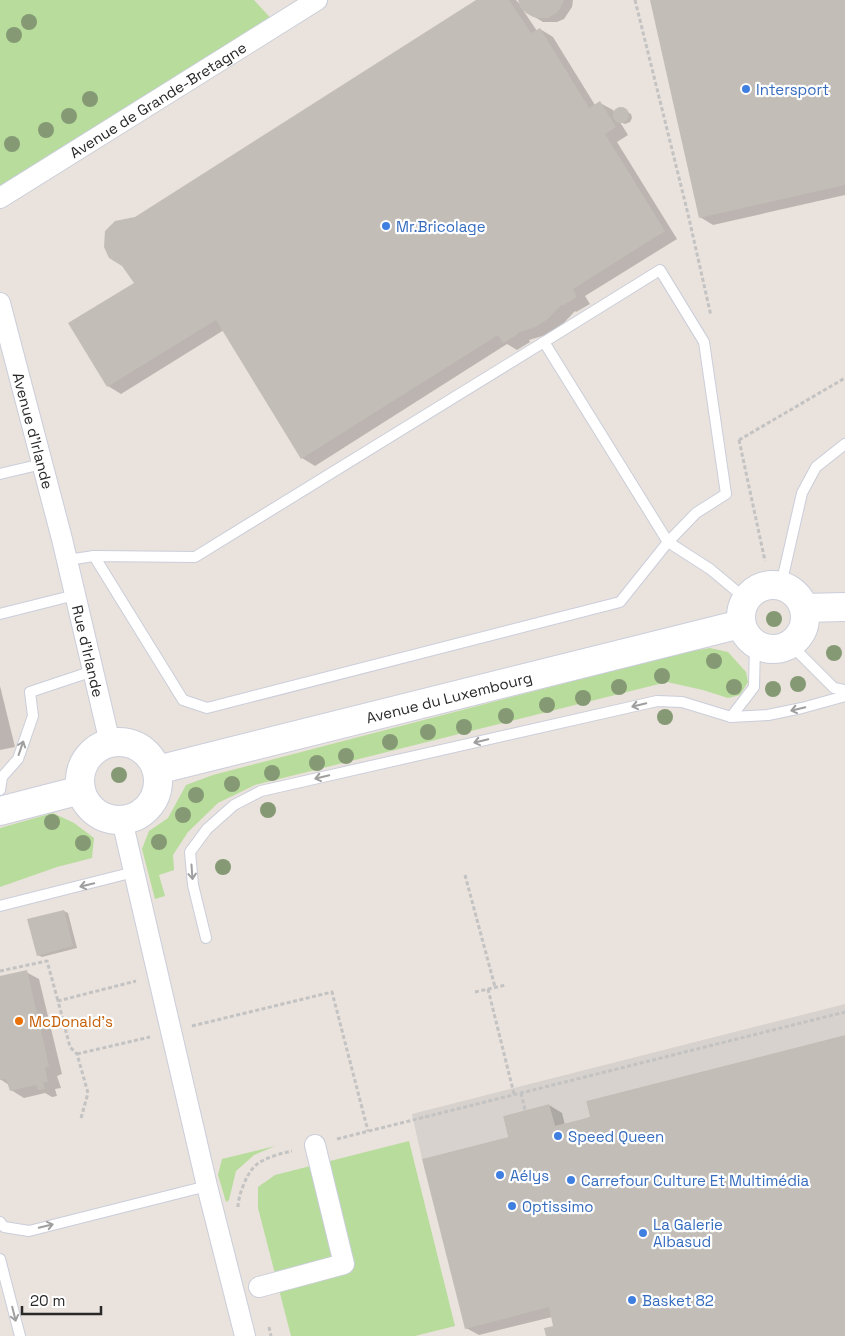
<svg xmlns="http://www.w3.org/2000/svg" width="845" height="1336" font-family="'Space Grotesk',sans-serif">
<rect width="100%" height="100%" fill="#eae2dc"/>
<g fill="#b8dc9c">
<polygon points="0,0 254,0 277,25 0,198"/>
<polygon points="710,648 728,652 746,672 748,682 740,695 728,698 703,690 667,682 255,785 218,803 188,832 173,855 174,870 159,875 165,896 155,899 142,849 149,831 168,818 186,785 213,775 681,653"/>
<polygon points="53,813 74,823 94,838 92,858 57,867 0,887 0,828"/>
<polygon points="409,1141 455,1326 415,1336 291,1336 258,1208 258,1187 275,1175"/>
<polygon points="275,1146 254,1155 236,1171 229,1200 226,1202 218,1175 222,1159"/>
</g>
<polygon fill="#d7d2ce" points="845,1004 845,1035 586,1101 590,1117 555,1126 549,1104 503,1116 508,1137 422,1159 412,1114"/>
<g fill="#0003">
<polygon points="478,0 516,0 520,5 519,0 573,0 572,7 564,19 557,22 543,22 523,10 537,31 540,29 553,37 595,105 600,103 613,110 615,113 616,111 620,108 631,114 632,118 630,122 625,124 620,122 628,135 617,142 677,239 585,296 590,304 576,312 575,311 561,326 549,334 529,340 530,342 517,350 507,344 315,466 302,458 224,330 121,394 108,386 136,284 136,219"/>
<polygon points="651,0 845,0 845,195 713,225 700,217"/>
<polygon points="0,686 15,747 0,750"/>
<polygon points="64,911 68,913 77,948 42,957 38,955"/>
<polygon points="26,972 39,979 62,1074 57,1076 61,1088 55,1089 57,1096 52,1097 45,1093 24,1098 11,1090 9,1085 0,1079 0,978"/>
<polygon points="845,1036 845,1336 547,1336 555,1327 552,1317 479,1335 466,1328 510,1138 549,1105 562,1113 565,1125"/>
</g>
<g fill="#c2beb7">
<polygon points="476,0 509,0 531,33 540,28 589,108 600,101 616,127 605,134 665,231 573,289 577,297 562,306 562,304 548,319 536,327 517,333 518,334 503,343 498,335 301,459 216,320 107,387 68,323 134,283 122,266 109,258 104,247 105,231 115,221 135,217"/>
<polygon points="518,0 564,0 560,9 555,14 548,18 540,18 533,17 526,13 520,7"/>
<polygon points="650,0 845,0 845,185 699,218"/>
<circle cx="621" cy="115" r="8"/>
<polygon points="64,910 73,946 37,956 27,919"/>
<polygon points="27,970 49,1066 45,1068 48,1082 43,1082 45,1089 38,1090 36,1085 10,1091 6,1079 0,1080 0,976"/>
<polygon points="845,1035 845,1336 546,1336 544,1328 553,1326 549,1307 465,1329 422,1159 508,1137 503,1116 549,1104 555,1126 590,1117 586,1101"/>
</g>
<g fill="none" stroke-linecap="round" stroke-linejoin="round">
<defs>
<g id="lane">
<polyline points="0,474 42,464"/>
<polyline points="94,556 183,700 207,708 620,602 668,542 696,513 726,494 704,342 660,270 544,342"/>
<polyline points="67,560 94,556 195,557 544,342 668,542 710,569 746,599"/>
<polyline points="781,585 802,493 816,467 845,444"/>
<polyline points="0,614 75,595"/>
<polyline points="790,644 834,688 845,690"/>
<polyline points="731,717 754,687 755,645"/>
<polyline points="0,790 2,777 18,759 33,716 30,692 93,671"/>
<polyline points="0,906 134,872"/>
<polyline points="206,938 193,885 190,852 207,829 234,805 261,791 657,701 682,702 731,717 768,715 802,708 845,696"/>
<polyline points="0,1222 4,1227 29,1231 207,1186"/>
<polyline points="0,1259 20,1336"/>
</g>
<g id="street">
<path id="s1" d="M 0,198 L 317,0"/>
<path id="s2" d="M 0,303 L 62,539 L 110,743"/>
<polyline points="122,820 207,1186 245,1336"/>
<polyline points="259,1287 344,1264 315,1145"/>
</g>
<g id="secondary">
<circle cx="773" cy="617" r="32"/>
<polyline points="804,608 845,607"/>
<circle cx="119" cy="781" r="39"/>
<path id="s3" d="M 157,770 L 741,624"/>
<polyline points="0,811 81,790"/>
</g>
</defs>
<use href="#lane" stroke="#caceda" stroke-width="12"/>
<use href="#street" stroke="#caceda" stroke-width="22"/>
<use href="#secondary" stroke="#caceda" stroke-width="30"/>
<g stroke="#c3c3c3" stroke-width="3" stroke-dasharray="4 2.5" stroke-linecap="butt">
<polyline points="635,0 688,214 711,316"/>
<polyline points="739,440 765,561"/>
<polyline points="739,440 845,378"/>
<polyline points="465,875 495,987"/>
<polyline points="0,971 47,961 58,1001"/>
<polyline points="488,989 514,1094"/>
<polyline points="475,992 506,985"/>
<polyline points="192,1026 332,992 368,1131"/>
<polyline points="77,1054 150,1037"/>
<polyline points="521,1093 525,1110"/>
<polyline points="81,1118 88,1093 77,1054 70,1047 58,1001 136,981"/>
<polyline points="337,1139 845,1012"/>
<path d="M 238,1207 C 238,1196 247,1172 256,1165 C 264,1158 282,1153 292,1151"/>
<polyline points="269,1327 271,1336"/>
</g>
<use href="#lane" stroke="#fff" stroke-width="10"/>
<use href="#street" stroke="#fff" stroke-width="20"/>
<use href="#secondary" stroke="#fff" stroke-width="28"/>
</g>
<g fill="#859a74">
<circle cx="29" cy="22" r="8"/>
<circle cx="14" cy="35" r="8"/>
<circle cx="90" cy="99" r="8"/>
<circle cx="69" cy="116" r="8"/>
<circle cx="46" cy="130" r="8"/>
<circle cx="12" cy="144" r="8"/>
<circle cx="774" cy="619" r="8"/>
<circle cx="834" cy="653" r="8"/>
<circle cx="714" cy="661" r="8"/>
<circle cx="662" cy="676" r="8"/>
<circle cx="798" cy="684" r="8"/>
<circle cx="619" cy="687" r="8"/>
<circle cx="734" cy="687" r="8"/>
<circle cx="773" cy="689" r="8"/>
<circle cx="583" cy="698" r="8"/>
<circle cx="547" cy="705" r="8"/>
<circle cx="506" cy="716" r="8"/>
<circle cx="665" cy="717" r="8"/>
<circle cx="464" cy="727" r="8"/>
<circle cx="428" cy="732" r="8"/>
<circle cx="390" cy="742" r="8"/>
<circle cx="346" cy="756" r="8"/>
<circle cx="317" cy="763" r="8"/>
<circle cx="272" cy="773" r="8"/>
<circle cx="119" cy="775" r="8"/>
<circle cx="232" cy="784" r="8"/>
<circle cx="196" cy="795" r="8"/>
<circle cx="268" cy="810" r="8"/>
<circle cx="183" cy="815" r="8"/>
<circle cx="52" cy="822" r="8"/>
<circle cx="159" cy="842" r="8"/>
<circle cx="83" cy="843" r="8"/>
<circle cx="223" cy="867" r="8"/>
</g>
<defs><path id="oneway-shaft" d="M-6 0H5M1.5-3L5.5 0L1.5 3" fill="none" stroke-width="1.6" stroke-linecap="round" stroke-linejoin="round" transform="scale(1.25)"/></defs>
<g stroke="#9f9f9f">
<use href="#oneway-shaft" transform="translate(639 705) rotate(167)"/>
<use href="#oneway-shaft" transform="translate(798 709) rotate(167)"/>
<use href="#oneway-shaft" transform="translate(481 741) rotate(167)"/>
<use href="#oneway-shaft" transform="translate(21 748) rotate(-71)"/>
<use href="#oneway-shaft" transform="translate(322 777) rotate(167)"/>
<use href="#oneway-shaft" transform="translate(192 872) rotate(86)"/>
<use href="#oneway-shaft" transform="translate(87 885) rotate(166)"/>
<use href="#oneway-shaft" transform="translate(46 1226) rotate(-14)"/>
<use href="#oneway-shaft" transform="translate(14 1314) rotate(76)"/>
</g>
<g fill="#3f7fe0" stroke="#fff" stroke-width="2">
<circle cx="746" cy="89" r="5"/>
<circle cx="386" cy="226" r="5"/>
<circle cx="558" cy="1136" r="5"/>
<circle cx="500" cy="1175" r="5"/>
<circle cx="571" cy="1180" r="5"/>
<circle cx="512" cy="1206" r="5"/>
<circle cx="643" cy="1233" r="5"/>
<circle cx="632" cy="1300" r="5"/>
</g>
<circle fill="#e8710a" stroke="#fff" stroke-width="2" cx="19" cy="1021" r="5"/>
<g text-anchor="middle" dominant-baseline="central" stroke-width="4.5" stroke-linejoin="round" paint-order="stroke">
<g font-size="15" fill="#366cbe" stroke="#fff" text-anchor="start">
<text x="756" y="89">Intersport</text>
<text x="396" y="226">Mr.Bricolage</text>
<text x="568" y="1136">Speed Queen</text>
<text x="510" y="1175">Aélys</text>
<text x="581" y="1180">Carrefour Culture Et Multimédia</text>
<text x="522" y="1206">Optissimo</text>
<text x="653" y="1224">La Galerie<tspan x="653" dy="17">Albasud</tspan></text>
<text x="642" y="1300">Basket 82</text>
</g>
<g font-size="15" fill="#292929" stroke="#fff">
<text stroke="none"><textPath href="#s1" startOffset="186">Avenue de Grande-Bretagne</textPath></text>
<text stroke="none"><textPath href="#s2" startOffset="132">Avenue d'Irlande</textPath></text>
<text stroke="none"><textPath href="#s2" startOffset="359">Rue d'Irlande</textPath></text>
<text stroke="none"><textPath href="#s3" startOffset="301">Avenue du Luxembourg</textPath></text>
</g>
<g font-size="15" fill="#c56008" stroke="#fff" text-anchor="start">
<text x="29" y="1021">McDonald's</text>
</g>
</g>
<path d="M22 1306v8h79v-8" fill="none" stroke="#292929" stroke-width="2.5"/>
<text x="30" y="1306" font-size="15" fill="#292929" stroke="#ffffff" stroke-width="4" paint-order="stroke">20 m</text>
</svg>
